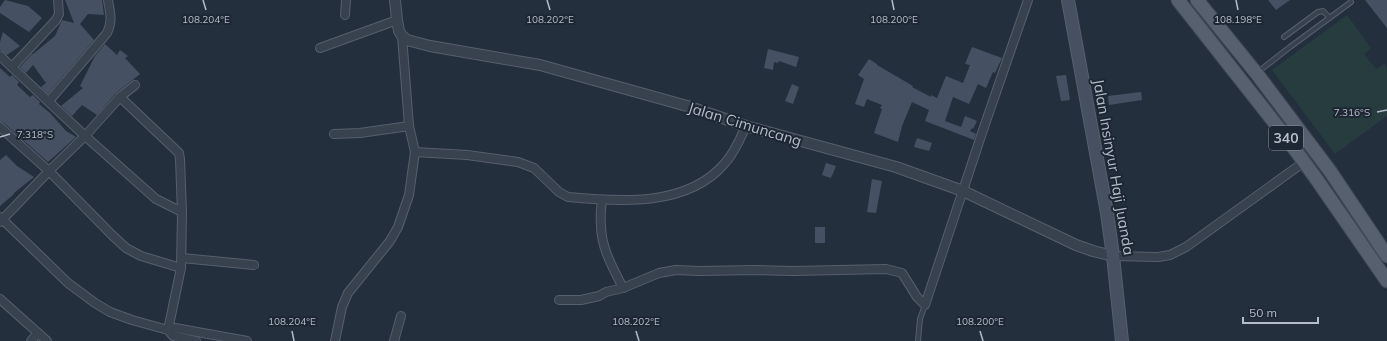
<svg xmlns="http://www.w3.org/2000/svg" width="1387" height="341" font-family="Mulish,sans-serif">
<rect width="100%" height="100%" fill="#242f3e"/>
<polygon fill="#263c3f" points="1347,15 1371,48 1364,54 1376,69 1384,64 1387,68 1387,116 1335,154 1272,70"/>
<g fill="#455162">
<polygon points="5,0 28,6 42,18 29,32 0,13 0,7"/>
<polygon points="65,0 102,0 104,15 88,14 80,24 94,40 48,94 41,87 46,83 33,65 26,73 20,67 32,54 33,54 55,36 62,20 74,23"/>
<polygon points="1268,0 1290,0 1276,10"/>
<polygon points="1365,0 1387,0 1387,28"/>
<polygon points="3,32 20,46 7,55 0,50 0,42"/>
<polygon points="105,44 117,55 120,50 128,56 125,58 140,74 116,93 97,115 82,105 72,116 61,106 83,88 80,86 95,56"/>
<polygon points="972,47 1002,58 995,73 993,72 986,88 978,84 969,104 953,97 945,121 961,127 965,116 977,121 973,129 972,128 970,131 976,134 974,140 925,121 929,110 912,102 902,126 898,142 874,133 882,109 880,108 882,105 867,99 864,107 855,104 864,79 858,75 869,59 877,64 877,65 913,86 912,87 931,97 931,95 937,98 946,76 963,83 970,65 965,64"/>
<polygon points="768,49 799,57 796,67 779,61 778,63 774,62 773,70 764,68"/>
<polygon points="0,68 10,77 12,75 19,82 17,85 30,97 33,95 40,102 39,104 50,113 66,131 76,137 48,162 4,123 0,122"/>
<polygon points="1066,75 1070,100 1061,101 1056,76"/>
<polygon points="792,84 799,87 793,104 785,101"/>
<polygon points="1141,92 1142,100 1109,105 1108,96"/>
<polygon points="917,138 932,143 929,151 914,147"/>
<polygon points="6,155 17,166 34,177 14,193 14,194 0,206 0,160"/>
<polygon points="826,163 836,166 831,178 822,175"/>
<polygon points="872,179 882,181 876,213 867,212"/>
<rect x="815" y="227" width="10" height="16"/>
</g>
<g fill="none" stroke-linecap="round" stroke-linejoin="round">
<defs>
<g id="service">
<polyline points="1284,37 1318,12 1323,11 1330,18"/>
<polyline points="1258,72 1290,47 1351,2"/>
<polyline points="918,341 920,319 925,305"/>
</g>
<g id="minor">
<polyline points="345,15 346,0"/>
<polyline points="320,48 397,20"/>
<polyline points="0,56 85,136 156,199 182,212 181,268 141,256 126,248 112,235 49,171 0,222"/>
<polyline points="12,67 56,20 59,14 58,0"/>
<polyline points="120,97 179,153 180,159 182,212"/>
<path d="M 49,101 L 107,33 C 113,20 110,13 108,0"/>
<polyline points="0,127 49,171 85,136 120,97 135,85"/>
<polyline points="334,134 360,133 409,126"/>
<path d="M 415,152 L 467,155 L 518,162 L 534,168 L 559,192 L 568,197 C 620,202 688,207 725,163 C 735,152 740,139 746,126"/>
<path d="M 602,200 C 601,208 600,217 601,225 C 601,248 613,268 623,288"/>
<polyline points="0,217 68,283 95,303 110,312 132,320 168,330 173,336 196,341"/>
<polyline points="1113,256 1158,257 1170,255 1186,247 1304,162"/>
<polyline points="182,258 254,265"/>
<polyline points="0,299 47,341"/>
<polyline points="559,300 581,300 599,296 606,292 623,288 659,273 676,270 700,271 756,270 793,271 886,269 902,273 917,297 925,305 983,130 1028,0"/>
<polyline points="168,330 175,328 247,341"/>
<polyline points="168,330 181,268"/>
<polyline points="31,341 38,333"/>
<polyline points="335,341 342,307 348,293 390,241 398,227 409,195 415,152 409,126 402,36"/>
<polyline points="394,341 401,316"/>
</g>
<polyline id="tertiary" points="395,0 397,20 399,31 402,36 407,40 430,46 540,65 687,106 746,126 896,167 963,191 1076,245 1093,251 1113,256"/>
<polyline id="secondary" points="1068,0 1107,213 1113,256 1122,341"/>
<g id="primary">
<polyline points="1178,0 1285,136 1315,177 1387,281"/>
<polyline points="1197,0 1257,74 1330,171 1387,256"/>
</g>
</defs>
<use href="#service" stroke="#565f6c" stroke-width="6"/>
<use href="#minor" stroke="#565f6c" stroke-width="10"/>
<use href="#tertiary" stroke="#565f6c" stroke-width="12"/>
<use href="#secondary" stroke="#565f6c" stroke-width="14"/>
<use href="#primary" stroke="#414a57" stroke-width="15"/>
<use href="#service" stroke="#38414e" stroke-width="4"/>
<use href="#minor" stroke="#38414e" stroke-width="8"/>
<use href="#tertiary" stroke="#38414e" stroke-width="10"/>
<use href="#secondary" stroke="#465061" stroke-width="12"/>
<use href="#primary" stroke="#56606e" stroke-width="13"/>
</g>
<path fill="none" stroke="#b4bcc9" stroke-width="1.5" d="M 203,0 L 206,10M 547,0 L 550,10M 892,0 L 894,10M 1236,0 L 1238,10M 1377,112 L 1387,110M 0,137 L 10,134M 292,331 L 294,341M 636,331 L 639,341M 980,331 L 983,341"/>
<g text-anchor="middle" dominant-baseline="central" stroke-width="4" stroke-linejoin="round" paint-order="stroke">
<rect fill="#1d2633" stroke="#878f9c" stroke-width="1" x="1269" y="126" width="34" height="24" rx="3"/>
<g font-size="14" font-weight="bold" fill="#b4bcc9">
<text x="1286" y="138">340</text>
</g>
<g font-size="15" fill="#b4bcc9" stroke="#1d2633">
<text transform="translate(745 124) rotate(17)">Jalan Cimuncang</text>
<text transform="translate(1114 167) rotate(80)">Jalan Insinyur Haji Juanda</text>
</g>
</g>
<g font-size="10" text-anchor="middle" fill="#b4bcc9" stroke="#1d2633" stroke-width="4" stroke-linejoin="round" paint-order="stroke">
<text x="206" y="23">108.204°E</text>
<text x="550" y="23">108.202°E</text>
<text x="894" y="23">108.200°E</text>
<text x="1238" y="23">108.198°E</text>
<text x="1352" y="116">7.316°S</text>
<text x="35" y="138">7.318°S</text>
<text x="292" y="325">108.204°E</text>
<text x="636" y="325">108.202°E</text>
<text x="980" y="325">108.200°E</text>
</g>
<path d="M1243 317v6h75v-6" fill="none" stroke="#b4bcc9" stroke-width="2"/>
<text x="1249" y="317" font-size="12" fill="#b4bcc9" stroke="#1d2633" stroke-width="3" paint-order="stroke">50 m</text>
</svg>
